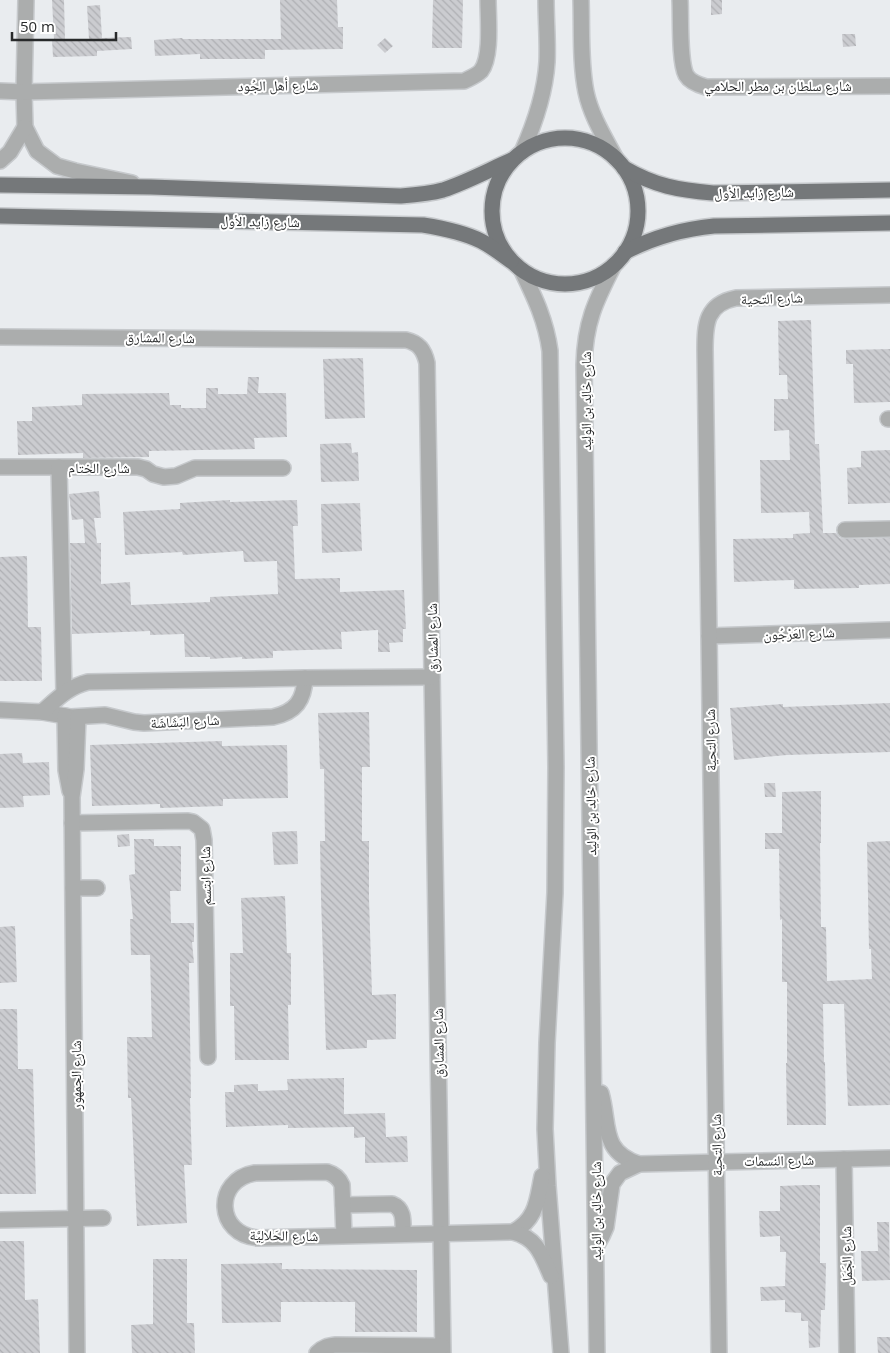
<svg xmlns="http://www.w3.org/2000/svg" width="890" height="1353" font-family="'Open Sans','Noto Naskh Arabic',sans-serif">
<defs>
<pattern id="building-back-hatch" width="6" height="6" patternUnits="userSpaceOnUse" patternTransform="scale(1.25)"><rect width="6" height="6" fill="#cbccd0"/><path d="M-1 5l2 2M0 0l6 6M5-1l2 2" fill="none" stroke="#aeafb3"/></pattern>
</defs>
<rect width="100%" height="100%" fill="#e9ecef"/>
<g fill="url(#building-back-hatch)">
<polygon points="52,0 64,0 65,39 89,39 87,6 100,5 102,38 131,37 132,49 97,51 97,56 53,57 52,39 54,39"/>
<polygon points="280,0 337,0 338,27 343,27 343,49 265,50 265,59 200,59 200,54 155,56 154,40 182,38 183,39 281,39"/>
<polygon points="433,0 463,0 462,48 432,48"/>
<polygon points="711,0 722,0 722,14 711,15"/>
<polygon points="842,34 855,34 856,46 843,47"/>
<polygon points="385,38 393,46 385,53 377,45"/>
<polygon points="811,320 815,444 819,444 823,533 836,533 840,538 845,539 890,538 890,584 859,585 859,588 794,589 794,580 734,582 733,539 793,538 793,534 810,533 809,512 761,513 760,460 790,460 789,430 774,431 774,399 788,399 787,375 779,375 778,321"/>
<polygon points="890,349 890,402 854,403 853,364 846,364 846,350"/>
<polygon points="363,358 365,418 325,419 323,359"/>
<polygon points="248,377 259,377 258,393 286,393 287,437 254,438 255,449 149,451 149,457 83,458 83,453 18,455 17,421 32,421 32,407 82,405 82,394 169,393 170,405 181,405 181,408 206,408 206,388 218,388 218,394 247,394"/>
<polygon points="351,443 352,453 358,452 359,481 321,482 320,444"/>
<polygon points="890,450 890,503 848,504 847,468 861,467 861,451"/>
<polygon points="99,491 101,518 94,518 97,543 101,543 101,584 130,582 131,605 210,602 210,597 278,594 277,561 244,562 243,551 183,555 182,552 125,555 123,512 180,509 180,503 230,500 230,502 297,500 298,526 293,526 295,579 340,578 340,592 404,590 406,629 403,629 403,642 389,643 390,652 378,652 378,630 341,632 342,649 273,651 273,658 242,659 242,657 210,659 210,657 185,657 184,634 150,635 150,631 72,634 70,543 85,543 83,519 72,520 69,494"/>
<polygon points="360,503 362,551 322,553 321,504"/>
<polygon points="27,556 28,627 41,627 42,681 0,681 0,557"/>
<polygon points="890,703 890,752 787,755 734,760 730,708 783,704 783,707"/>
<polygon points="369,712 370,767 362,767 362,841 369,841 369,898 372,995 396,994 396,1039 367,1040 367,1048 326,1050 321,898 320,841 325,841 324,769 320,769 318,713"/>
<polygon points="222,741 222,746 287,745 288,798 223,799 223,806 160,808 160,804 92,806 90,745"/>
<polygon points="22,753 23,763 49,762 50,795 23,796 24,807 0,808 0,754"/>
<polygon points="764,783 775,783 776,797 765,797"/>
<polygon points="821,791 821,843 820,843 821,927 826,927 827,981 872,979 871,949 869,949 867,842 890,841 890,1105 848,1106 844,1004 823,1004 824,1062 825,1062 826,1125 787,1125 786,1063 787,1063 787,982 782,982 782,919 780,920 779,849 765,849 765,833 782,833 782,792"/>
<polygon points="297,831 298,864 274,865 272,832"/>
<polygon points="129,834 130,846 118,847 117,835"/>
<polygon points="134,839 154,839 154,846 181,846 181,891 170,891 171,923 194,923 194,942 192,942 194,963 189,963 191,1098 190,1098 192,1165 184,1165 187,1223 137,1226 131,1098 128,1098 127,1037 152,1037 150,955 131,955 130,919 133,919 129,875 135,874"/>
<polygon points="285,896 287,953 291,953 291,1005 288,1005 289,1060 235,1060 234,1006 230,1006 230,953 243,953 241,898"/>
<polygon points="15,926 17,982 0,983 0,927"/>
<polygon points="0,1009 17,1009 18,1069 33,1069 36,1194 0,1194"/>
<polygon points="344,1078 344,1114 385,1113 386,1137 407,1136 408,1162 365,1163 365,1137 354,1138 354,1127 288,1128 288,1125 226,1127 225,1092 234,1092 234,1085 258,1084 258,1091 288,1090 287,1079"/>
<polygon points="806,1185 820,1185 820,1263 826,1263 825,1310 821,1310 820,1347 809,1348 808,1321 801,1321 801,1313 785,1312 785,1300 761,1301 760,1287 785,1286 786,1252 780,1252 780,1236 760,1237 759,1211 780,1211 780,1186"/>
<polygon points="877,1222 889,1222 890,1280 862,1281 861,1251 878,1251"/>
<polygon points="0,1241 24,1241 25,1300 38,1299 40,1353 0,1353"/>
<polygon points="153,1259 187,1259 187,1323 194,1323 195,1353 132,1353 131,1325 153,1324"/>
<polygon points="282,1263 282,1269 417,1270 417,1332 355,1332 355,1302 281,1302 281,1322 222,1323 221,1264"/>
<polygon points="877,1337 890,1337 890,1353 878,1353"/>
</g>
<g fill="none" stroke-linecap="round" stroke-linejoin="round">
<defs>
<g id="minor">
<polyline points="26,0 24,92 25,127 37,151 57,166 75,171 132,183"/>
<path d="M 581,0 C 582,30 580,62 586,92 C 591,116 605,138 616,159"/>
<path d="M 680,0 C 681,17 679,61 686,75 C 690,82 699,85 706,87 L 890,86"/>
<path d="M 0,91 L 24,92 L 464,81 C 470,78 476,76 481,71 C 492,57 488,18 488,0"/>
<path d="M 522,152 C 535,123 545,94 547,62 C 548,42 546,21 546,0"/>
<polyline points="0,161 10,152 25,127"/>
<path d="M 522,271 C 535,298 546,321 550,351 L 556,767 L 555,893 L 547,1043 L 545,1129 L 548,1186 L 561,1353"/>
<path d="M 0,337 L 406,340 C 419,343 424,350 427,363 L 443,1353"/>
<polyline points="888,419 890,419"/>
<polyline points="0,467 138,467 146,469 153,474 164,477 176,476 195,468 283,468"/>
<polyline points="59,467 64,693"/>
<polyline points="845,530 890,529"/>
<polyline points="709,636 890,630"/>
<path d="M 0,710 L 42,712 L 71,717 L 105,715 L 134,722 L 144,723 L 273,717 C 296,712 304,700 305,678"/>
<path d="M 42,712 C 57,699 68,687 88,682 L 305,678 L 432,677"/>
<polyline points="65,716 66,770 70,791"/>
<polyline points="72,823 188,821 193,822 202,829 204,840 208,1057"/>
<polyline points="73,888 97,888"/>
<path d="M 601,1093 C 610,1124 600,1151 639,1164 L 890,1158"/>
<polyline points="844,1159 847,1353"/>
<path d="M 343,1205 L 392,1204 C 405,1209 403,1222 403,1234"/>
<polyline points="0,1220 103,1218"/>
<path d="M 513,1232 C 537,1219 537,1200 542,1176"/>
<path d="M 344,1236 L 342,1185 C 339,1178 334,1174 327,1172 L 255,1173 C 213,1180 216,1235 258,1238 L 513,1232 C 537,1238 542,1255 551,1276"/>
<polyline points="597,1245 602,1236 606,1227 612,1184 620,1173 639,1164"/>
<polyline points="77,1353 72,797 76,769 78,717"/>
<path d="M 317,1353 C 323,1347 328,1346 336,1345 L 442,1346"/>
<path d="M 597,1353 L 584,365 C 585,323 595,302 614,265"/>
<path d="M 719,1353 L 705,350 C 705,324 706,304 736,298 L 890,295"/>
</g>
<g id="major">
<circle cx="565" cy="211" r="73"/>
<path d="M 624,168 C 655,186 678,190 713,193 L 890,190"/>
<path d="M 0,185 L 151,187 L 400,196 C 414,195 429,194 443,190 C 467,182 489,170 512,160"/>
<path d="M 0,216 L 423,225 C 442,228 463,232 481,241 C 491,246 501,254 511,261"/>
<path d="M 625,252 C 654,237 682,229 714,226 L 890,223"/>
</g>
</defs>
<use href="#minor" stroke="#c6c9cc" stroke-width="18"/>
<use href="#major" stroke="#c6c9cc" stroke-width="18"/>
<use href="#minor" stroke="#abadad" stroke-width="15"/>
<use href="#major" stroke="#75787a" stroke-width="15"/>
</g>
<g text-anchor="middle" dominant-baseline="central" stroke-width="4" stroke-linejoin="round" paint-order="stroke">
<g font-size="14" fill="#282a2b" stroke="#fff">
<text transform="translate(278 85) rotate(-1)">شارع أهل الجُود</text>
<text x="778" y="85">شارع سلطان بن مطر الحلامي</text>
<text transform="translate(754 192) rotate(-1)">شارع زايد الأول</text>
<text transform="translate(260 221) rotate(1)">شارع زايد الأول</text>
<text transform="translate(772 298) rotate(-2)">شارع التحية</text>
<text transform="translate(160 337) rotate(1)">شارع المشارق</text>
<text transform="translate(585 401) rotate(-90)">شارع خالِد بن الوليد</text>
<text x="99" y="467">شارع الختام</text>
<text transform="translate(799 633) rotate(-2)">شارع العَرْجُون</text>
<text transform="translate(432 638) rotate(-91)">شارع المشارق</text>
<text transform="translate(185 721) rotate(-3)">شارع البَشَاشَة</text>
<text transform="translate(710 740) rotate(-91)">شارع التحية</text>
<text transform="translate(590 806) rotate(-91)">شارع خالِد بن الوليد</text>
<text transform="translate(205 876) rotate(-91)">شارع ابتسم</text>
<text transform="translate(438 1043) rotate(-91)">شارع المشارق</text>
<text transform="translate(75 1075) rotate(-90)">شارع الجمهور</text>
<text transform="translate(716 1145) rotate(-91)">شارع التحية</text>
<text transform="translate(779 1160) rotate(-1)">شارع النسمات</text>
<text transform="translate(595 1211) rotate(-90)">شارع خالِد بن الوليد</text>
<text transform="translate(284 1235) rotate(1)">شارع الحَلالِيَّة</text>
<text transform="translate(846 1256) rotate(-91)">شارع الجَمَل</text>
</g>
</g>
<path d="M12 32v8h104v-8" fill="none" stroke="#282a2b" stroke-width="2.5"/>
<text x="20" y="32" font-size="15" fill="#282a2b" stroke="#ffffff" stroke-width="4" paint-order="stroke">50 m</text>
</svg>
